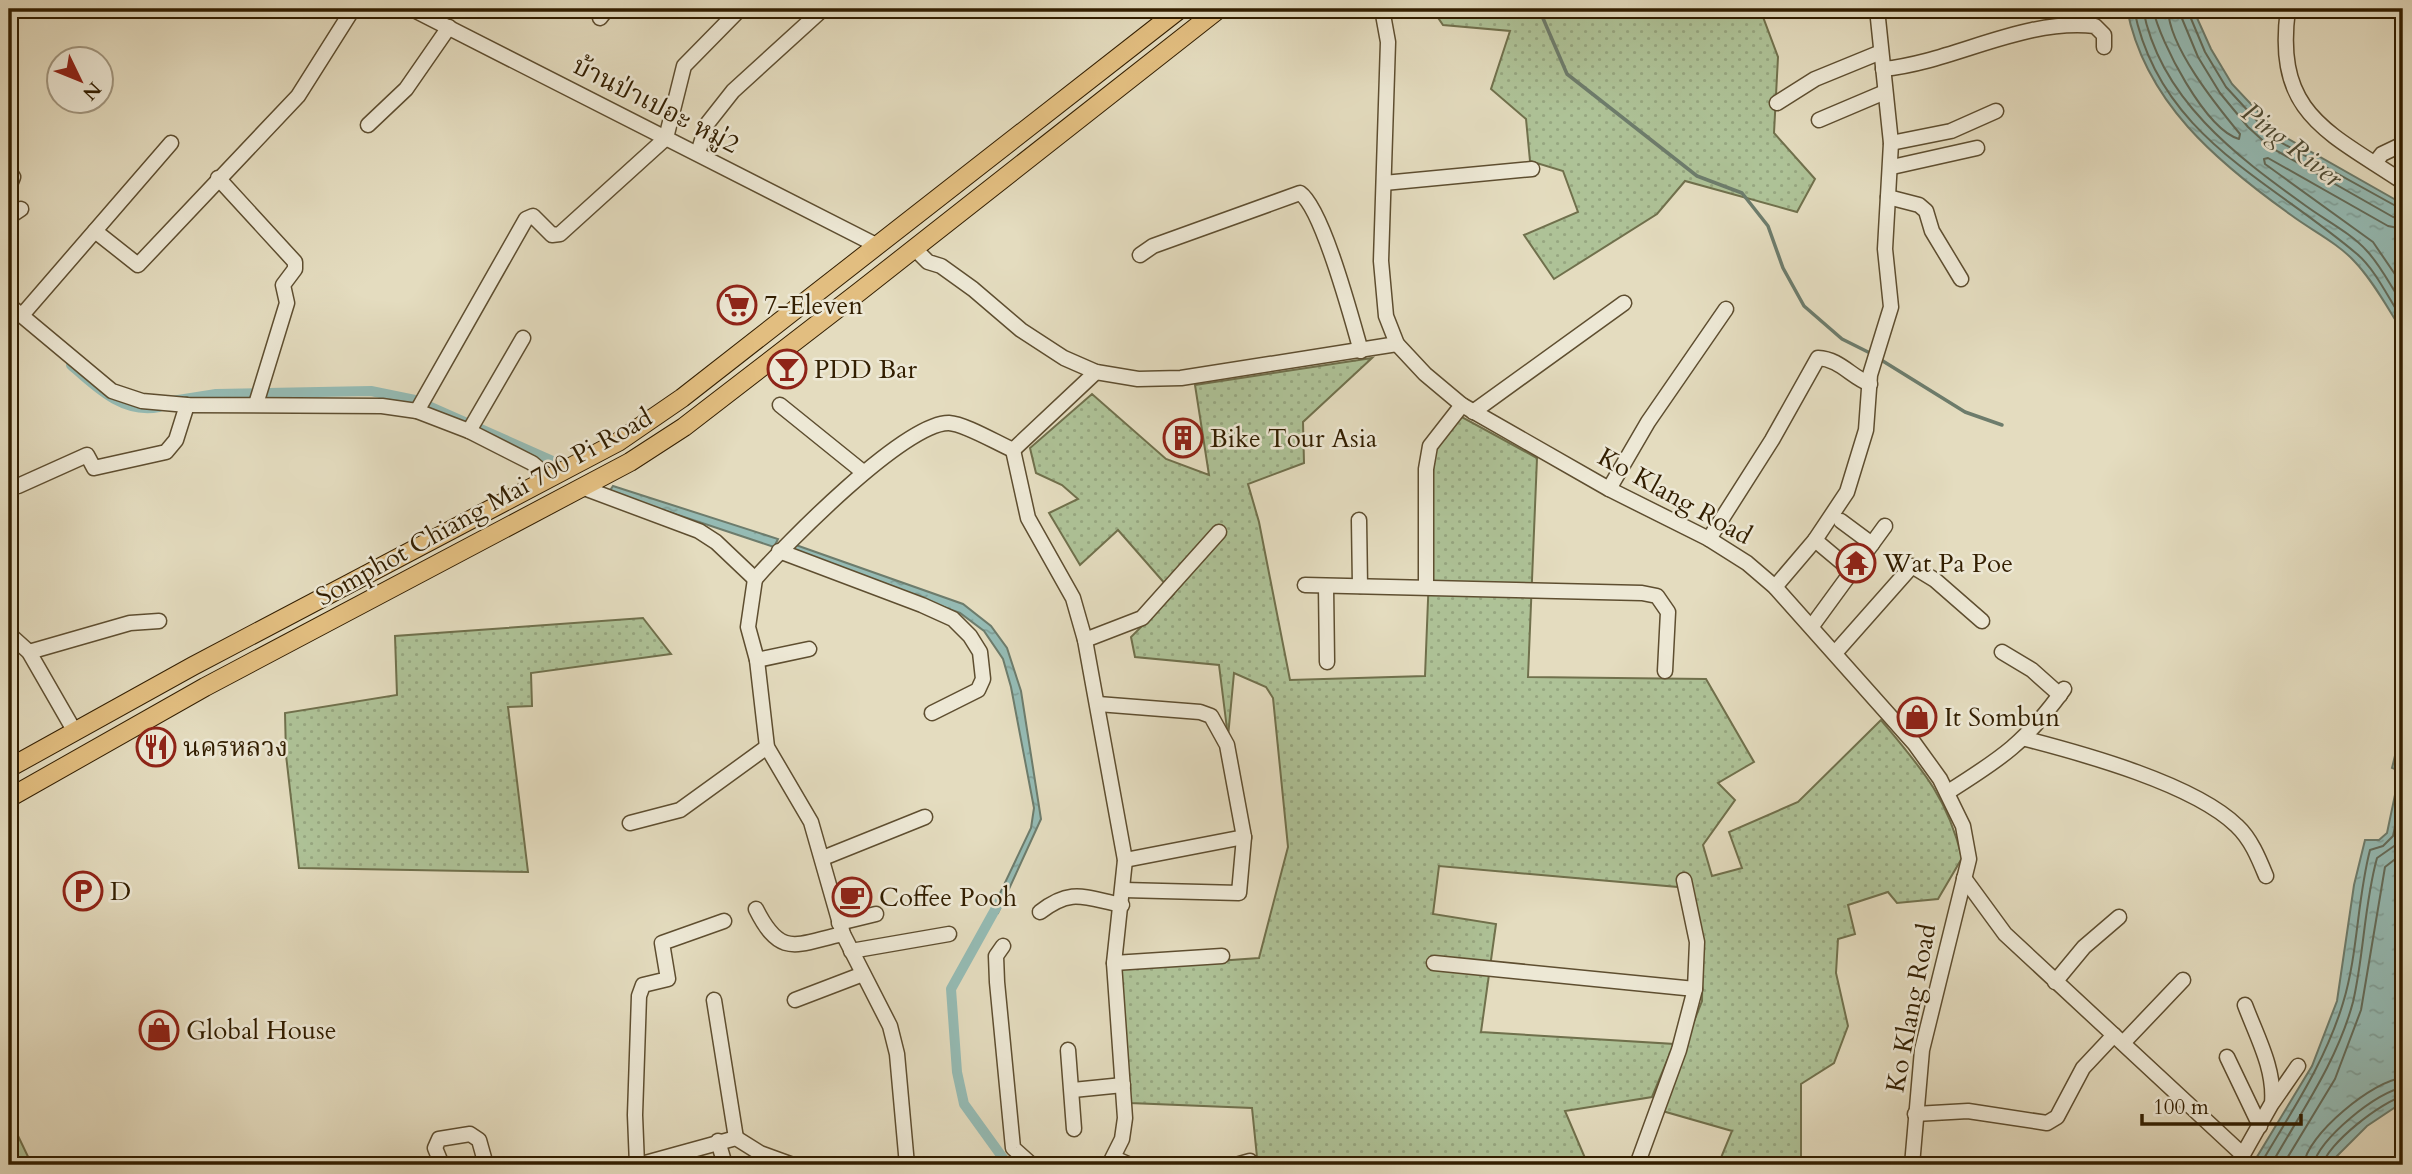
<svg xmlns="http://www.w3.org/2000/svg" width="2412" height="1174" font-family="Cardo,'Noto Serif Thai',serif">
<defs>
<pattern id="grass-dots" width="8" height="8" patternUnits="userSpaceOnUse" patternTransform="scale(1.75)"><rect width="8" height="8" fill="#aec297"/><path d="M2 2h.1M6 6h.1" fill="none" stroke="#96a680" stroke-width="1.8" stroke-linecap="round"/></pattern>
<pattern id="water-ripples" width="26" height="14" patternUnits="userSpaceOnUse" patternTransform="scale(1.75)"><rect width="26" height="14" fill="#95bbb4"/><path d="M2 4q2-2 4 0t4 0M15 11q2-2 4 0t4 0" fill="none" stroke="#81a099"/></pattern>
</defs>
<rect width="100%" height="100%" fill="#e4dcbf"/>
<filter id="stains"><feTurbulence type="fractalNoise" baseFrequency=".00286" numOctaves="4"/><feColorMatrix values="0 0 0 0 .2 0 0 0 0 .09 0 0 0 0 .02 0 0 0 .5 -.17"/></filter>
<radialGradient id="worn" r=".72"><stop offset=".6" stop-color="#630" stop-opacity="0"/><stop offset="1" stop-color="#630" stop-opacity=".3"/></radialGradient>
<g fill="url(#grass-dots)" stroke="#70704c" stroke-width="2">
<polygon points="1432,9 1760,9 1778,57 1774,133 1815,179 1797,212 1685,181 1657,214 1554,279 1524,235 1578,212 1563,171 1530,161 1526,119 1491,89 1510,31 1443,25"/>
<path d="M 1372,358 L 1303,422 L 1304,463 L 1248,484 L 1259,522 L 1290,680 L 1425,676 L 1434,449 L 1460,416 L 1537,458 L 1528,677 L 1706,679 L 1754,762 L 1718,783 L 1735,800 L 1703,845 L 1712,876 L 1742,868 L 1729,832 L 1798,802 L 1881,720 C 1921,768 1947,796 1962,858 L 1938,899 L 1897,903 L 1888,892 L 1848,905 L 1855,934 L 1838,939 L 1836,973 L 1848,1026 L 1834,1063 L 1801,1084 L 1801,1160 L 1781,1165 L 1718,1165 L 1732,1131 L 1659,1110 L 1702,1001 L 1703,937 L 1689,888 L 1439,866 L 1433,914 L 1496,924 L 1481,1032 L 1674,1044 L 1652,1097 L 1565,1111 L 1588,1165 L 1261,1165 L 1257,1157 L 1252,1108 L 1130,1103 L 1119,968 L 1259,958 L 1288,847 L 1273,698 L 1266,687 L 1234,673 L 1228,737 L 1219,665 L 1135,657 L 1131,637 L 1174,594 L 1118,530 L 1080,565 L 1049,513 L 1078,499 L 1062,485 L 1036,473 L 1030,448 L 1092,394 L 1166,459 L 1209,475 L 1195,385 Z"/>
<polygon points="643,618 671,654 531,673 532,706 508,707 528,872 299,868 286,755 285,713 397,695 395,636"/>
<polygon points="9,1117 32,1165 9,1165"/>
</g>
<g fill="url(#water-ripples)" stroke="#6d7c6c" stroke-width="2">
<path d="M 2127,9 L 2193,9 L 2211,49 L 2232,84 L 2278,133 L 2403,204 L 2403,332 C 2388,309 2374,282 2355,262 C 2338,243 2311,230 2291,215 C 2217,162 2145,102 2127,9 Z"/>
<polygon points="613,486 778,539 774,547 609,492"/>
<polygon points="793,544 963,604 991,626 1007,648 1021,691 1041,819 998,913 992,910 1031,828 1034,808 1011,687 1003,659 984,631 960,613 787,551"/>
<polygon points="2403,723 2403,1102 2367,1126 2328,1165 2252,1165 2312,1066 2337,1001 2354,885 2365,840 2379,840 2387,833 2400,771 2392,768"/>
</g>
<g fill="none" stroke-linecap="round" stroke-linejoin="round">
<g stroke="#646c5a" stroke-width="2">
<path d="M 2134,9 C 2159,136 2269,179 2357,254 C 2376,270 2389,300 2403,320"/>
<path d="M 2143,9 C 2160,99 2236,156 2306,206 C 2325,220 2351,233 2367,251 C 2381,266 2391,287 2403,304"/>
<path d="M 2153,9 C 2160,42 2205,129 2239,139 L 2240,134 C 2216,105 2169,47 2168,9"/>
<polyline points="2178,9 2198,57 2220,93 2248,127 2270,147 2393,217 2403,219"/>
<polyline points="2187,9 2205,52 2226,87 2273,138 2403,210"/>
<polyline points="2403,229 2388,226 2268,158 2264,159 2265,164 2373,242 2403,286"/>
<path d="M 2260,1165 C 2291,1112 2325,1063 2343,1003 C 2358,954 2357,900 2370,850 L 2383,846 L 2393,836 L 2403,789"/>
<path d="M 2271,1165 C 2301,1112 2337,1062 2353,1002 C 2364,955 2364,905 2377,858 L 2397,844 L 2403,831"/>
<polyline points="2283,1165 2335,1079 2361,1010 2385,867 2403,853"/>
<path d="M 2304,1165 C 2305,1136 2375,1079 2403,1078"/>
<path d="M 2314,1165 C 2315,1142 2380,1089 2403,1088"/>
<path d="M 2323,1165 C 2325,1146 2384,1099 2403,1097"/>
</g>
<g stroke="#6d7c6c" stroke-width="3.5">
<polyline points="1539,9 1567,74 1697,176 1742,193 1768,226 1783,268 1804,306 1842,339 1872,354"/>
<polyline points="1878,358 1965,412 2002,425"/>
</g>
<g stroke="#95bbb4" stroke-width="10">
<path d="M 71,365 C 97,388 123,414 159,407"/>
<polyline points="172,401 216,394 371,391 415,400 555,462"/>
<polyline points="1001,899 951,989 957,1072 964,1104 1008,1165"/>
</g>
<defs>
<g id="minor">
<polyline points="412,9 878,246"/>
<polyline points="1382,9 1388,42 1381,261 1386,316 1397,344 1425,374 1462,405 1609,489 1709,539 1747,563 1775,587 1914,743 1940,779 1963,826 1969,859 1922,1050 1912,1165"/>
<path d="M 2288,9 C 2274,114 2327,131 2403,182"/>
<polyline points="600,18 607,9"/>
<path d="M 1883,69 C 1954,62 2022,18 2095,26 L 2104,35 L 2104,47"/>
<polyline points="1777,103 1815,79 1881,52"/>
<polyline points="1819,120 1885,92"/>
<polyline points="368,125 406,89 449,27"/>
<polyline points="1891,143 1951,131 1996,111"/>
<polyline points="698,153 707,124 733,91 823,9"/>
<polyline points="2375,163 2382,154 2403,144"/>
<polyline points="1892,167 1977,148"/>
<polyline points="9,171 13,177 9,187"/>
<polyline points="218,178 295,262 295,269 283,285 287,303 256,404"/>
<polyline points="1384,183 1532,169"/>
<polyline points="1888,197 1919,205 1926,211 1932,231 1961,279"/>
<polyline points="9,217 21,209"/>
<polyline points="95,231 138,265 298,96 353,9"/>
<polyline points="915,249 928,262 941,266 973,289 1021,330 1064,358 1096,372 1138,379 1181,378 1397,344"/>
<path d="M 1140,255 L 1153,246 L 1300,193 C 1323,209 1352,320 1361,351"/>
<polyline points="9,305 112,391 142,401 187,405 382,406 417,411 469,431 532,463 550,478"/>
<polyline points="23,314 171,143"/>
<polyline points="780,405 863,472"/>
<polyline points="417,411 526,219 533,216 552,235 560,234 666,138 684,66 740,9"/>
<polyline points="1473,412 1624,303"/>
<polyline points="469,431 523,338"/>
<polyline points="1013,450 1028,518 1073,598 1085,640 1125,860 1114,963 1125,1118 1122,1139 1109,1165"/>
<polyline points="1013,450 1096,372"/>
<polyline points="18,486 87,455 94,468 166,452 176,440 187,405"/>
<polyline points="584,488 699,531 716,542 755,579"/>
<polyline points="1609,489 1648,422 1726,309"/>
<polyline points="1359,520 1360,586"/>
<polyline points="1841,521 1872,544"/>
<path d="M 1709,539 L 1772,440 L 1818,358 C 1840,359 1851,377 1870,384"/>
<polyline points="1815,540 1852,571"/>
<polyline points="779,551 922,605 953,619 970,636 980,652 983,679 978,690 932,713"/>
<polyline points="755,579 748,627 757,660 767,747 811,822 843,934 890,1026 897,1054 907,1165"/>
<path d="M 755,579 C 785,545 905,422 949,423 C 965,424 997,443 1013,450"/>
<polyline points="1305,585 1642,593 1657,596 1668,612 1665,671"/>
<polyline points="1326,586 1327,662"/>
<polyline points="1426,587 1426,469 1430,446 1462,405"/>
<polyline points="1775,587 1815,540 1847,492 1866,430 1870,375 1891,307 1885,249 1891,143 1877,9"/>
<polyline points="1812,626 1885,526"/>
<polyline points="9,634 29,652 75,732"/>
<polyline points="1085,640 1142,618 1219,532"/>
<polyline points="29,652 130,623 159,621"/>
<polyline points="2002,652 2032,670 2060,695"/>
<polyline points="1835,653 1912,566 1935,580 1982,621"/>
<polyline points="757,660 809,649"/>
<polyline points="1098,704 1200,712 1211,716 1227,745 1244,837 1239,893 1124,890"/>
<path d="M 2026,739 C 2084,754 2194,784 2237,826 C 2251,839 2259,859 2266,876"/>
<path d="M 1948,792 C 2002,758 2026,742 2064,689"/>
<polyline points="630,823 680,810 767,747"/>
<polyline points="823,858 925,817"/>
<polyline points="1125,860 1244,837"/>
<polyline points="1964,878 2005,934 2242,1154"/>
<path d="M 756,909 C 781,959 796,944 843,934"/>
<path d="M 1040,912 C 1072,887 1085,898 1122,905"/>
<polyline points="839,923 876,914"/>
<polyline points="1003,946 996,956 997,982 1013,1148 1032,1165"/>
<polyline points="851,951 949,934"/>
<polyline points="1114,963 1222,956"/>
<polyline points="1434,963 1695,989"/>
<polyline points="2055,982 2084,947 2119,917"/>
<polyline points="714,1000 736,1138"/>
<polyline points="795,1000 863,974"/>
<polyline points="2124,1042 2183,980"/>
<polyline points="1068,1050 1074,1129"/>
<polyline points="2227,1057 2260,1126"/>
<polyline points="1073,1090 1123,1085"/>
<polyline points="2273,1102 2298,1066"/>
<polyline points="1915,1114 1968,1111 2047,1123 2057,1117 2083,1068 2114,1035"/>
<polyline points="718,1141 725,1165"/>
<polyline points="1114,1158 1130,1165"/>
<polyline points="442,1165 435,1148 439,1139 470,1134 479,1140 486,1165"/>
<polyline points="637,1165 635,1115 639,996 643,985 668,979 662,943 724,921"/>
<polyline points="638,1165 736,1138 760,1153 793,1165"/>
<polyline points="1236,1165 1250,1161"/>
<polyline points="1637,1165 1679,1050 1695,989 1697,942 1684,880"/>
<path d="M 2237,1165 L 2272,1103 C 2275,1069 2257,1037 2245,1005"/>
</g>
<g id="major">
<polyline points="9,768 193,666 618,442 682,398 1180,9"/>
<polyline points="9,798 205,687 630,462 684,427 859,292 1219,9"/>
</g>
</defs>
<use href="#minor" stroke="#5e4e30" stroke-width="17"/>
<use href="#major" stroke="#321e00" stroke-width="20"/>
<use href="#minor" stroke="#ede8d5" stroke-width="14"/>
<use href="#major" stroke="#e2be80" stroke-width="18"/>
</g>
<defs>
<symbol id="supermarket-ring" viewBox="-11 -11 22 22"><circle r="9.5" fill="#ede8d5" stroke="#8f2418" stroke-width="1.5"/><path d="M-6-5.5h2.5l.6 2H6L4.5 2H-2.5L-4.4-4H-6ZM-1.5 3.2a1.3 1.3 0 1 0 .1 0ZM3 3.2a1.3 1.3 0 1 0 .1 0Z" fill="#8f2418"/></symbol>
<symbol id="bar-ring" viewBox="-11 -11 22 22"><circle r="9.5" fill="#ede8d5" stroke="#8f2418" stroke-width="1.5"/><path d="M-6-5H6L.8 .8V4.5H3.5V6h-7V4.5H-.8V.8Z" fill="#8f2418"/></symbol>
<symbol id="building-ring" viewBox="-11 -11 22 22"><circle r="9.5" fill="#ede8d5" stroke="#8f2418" stroke-width="1.5"/><path d="M-4-6H4V6H1V3H-1V6H-4ZM-2.5-4.3h1.7v1.8h-1.7ZM.8-4.3h1.7v1.8H.8ZM-2.5-1h1.7V.8h-1.7ZM.8-1h1.7V.8H.8Z" fill="#8f2418"/></symbol>
<symbol id="temple-ring" viewBox="-11 -11 22 22"><circle r="9.5" fill="#ede8d5" stroke="#8f2418" stroke-width="1.5"/><path d="M0-6L5-2H3V0L6.5 2.5H4V6H1.5V3h-3V6H-4V2.5H-6.5L-3 0V-2H-5Z" fill="#8f2418"/></symbol>
<symbol id="shop-ring" viewBox="-11 -11 22 22"><circle r="9.5" fill="#ede8d5" stroke="#8f2418" stroke-width="1.5"/><path d="M-5-2.5h2.3a2.7 3.5 0 0 1 5.4 0H5L5.5 6h-11ZM-1.5-2.5h3a1.5 2.3 0 0 0-3 0Z" fill="#8f2418"/></symbol>
<symbol id="restaurant-ring" viewBox="-11 -11 22 22"><circle r="9.5" fill="#ede8d5" stroke="#8f2418" stroke-width="1.5"/><path d="M-5-6h1v4h1v-4h1v4h1v-4h1v5L-1.5 .5V6h-2V.5L-5-1ZM5-6V6H3V1.5H1.5Q1.5-4 5-6Z" fill="#8f2418"/></symbol>
<symbol id="parking-ring" viewBox="-11 -11 22 22"><circle r="9.5" fill="#ede8d5" stroke="#8f2418" stroke-width="1.5"/><path d="M-3.5-5.5H1a3.5 3.5 0 0 1 0 7H-1V5.5H-3.5ZM-1-3.4V-.6H.8a1.4 1.4 0 0 0 0-2.8Z" fill="#8f2418"/></symbol>
<symbol id="cafe-ring" viewBox="-11 -11 22 22"><circle r="9.5" fill="#ede8d5" stroke="#8f2418" stroke-width="1.5"/><path d="M-5.5-4.5H6V0H3Q3 3.5 0 3.5H-2.5Q-5.5 3.5-5.5 0ZM3-3.2v2h1.7v-2ZM-6 4.5H4V6H-6Z" fill="#8f2418"/></symbol>
</defs>
<g fill-rule="evenodd">
<use href="#supermarket-ring" x="715" y="283" width="44" height="44"/>
<use href="#bar-ring" x="765" y="347" width="44" height="44"/>
<use href="#building-ring" x="1161" y="416" width="44" height="44"/>
<use href="#temple-ring" x="1834" y="541" width="44" height="44"/>
<use href="#shop-ring" x="1895" y="695" width="44" height="44"/>
<use href="#restaurant-ring" x="134" y="725" width="44" height="44"/>
<use href="#parking-ring" x="61" y="869" width="44" height="44"/>
<use href="#cafe-ring" x="830" y="875" width="44" height="44"/>
<use href="#shop-ring" x="137" y="1008" width="44" height="44"/>
</g>
<g text-anchor="middle" dominant-baseline="central" stroke-width="5" stroke-linejoin="round" paint-order="stroke">
<g font-size="26" fill="#321e00" stroke="#ede8d5">
<text transform="translate(656 105) rotate(27)">บ้านป่าเปอะ หมู่2</text>
<text transform="translate(1675 496) rotate(29)">Ko Klang Road</text>
<text transform="translate(484 507) rotate(-29)">Somphot Chiang Mai 700 Pi Road</text>
<text transform="translate(1911 1008) rotate(-79)">Ko Klang Road</text>
</g>
<g font-size="26" fill="#321e00" stroke="#ede8d5" text-anchor="start">
<text x="764" y="305">7-Eleven</text>
<text x="814" y="369">PDD Bar</text>
<text x="1210" y="438">Bike Tour Asia</text>
<text x="1883" y="563">Wat Pa Poe</text>
<text x="1944" y="717">It Sombun</text>
<text x="183" y="747">นครหลวง</text>
<text x="110" y="891">D</text>
<text x="879" y="897">Coffee Pooh</text>
<text x="186" y="1030">Global House</text>
</g>
<g font-size="28" font-style="italic" fill="#504d36" stroke="#ede8d5">
<text transform="translate(2292 145) rotate(38)">Ping River</text>
</g>
</g>
<rect width="2412" height="1174" fill="none" stroke="#e4dcbf" stroke-width="35"/>
<rect x="10" y="10" width="2391" height="1153" fill="none" stroke="#321e00" stroke-width="3.5"/>
<rect x="18" y="18" width="2377" height="1139" fill="none" stroke="#321e00" stroke-width="2"/>
<g transform="translate(80 80) rotate(133)"><circle r="33" fill="#ede8d5" stroke="#a29780" stroke-width="2"/>
<path d="M0-5L12 26L0 18L-12 26Z" fill="#8f2418"/>
<text y="-10" font-size="19" font-weight="bold" text-anchor="middle" fill="#321e00">N</text>
</g>
<path d="M2142 1114v10h159v-10" fill="none" stroke="#321e00" stroke-width="3.5"/>
<text x="2153" y="1114" font-size="21" fill="#321e00" stroke="#ede8d5" stroke-width="5" paint-order="stroke">100 m</text>
<rect width="100%" height="100%" filter="url(#stains)"/>
<rect width="100%" height="100%" fill="url(#worn)"/>
</svg>
